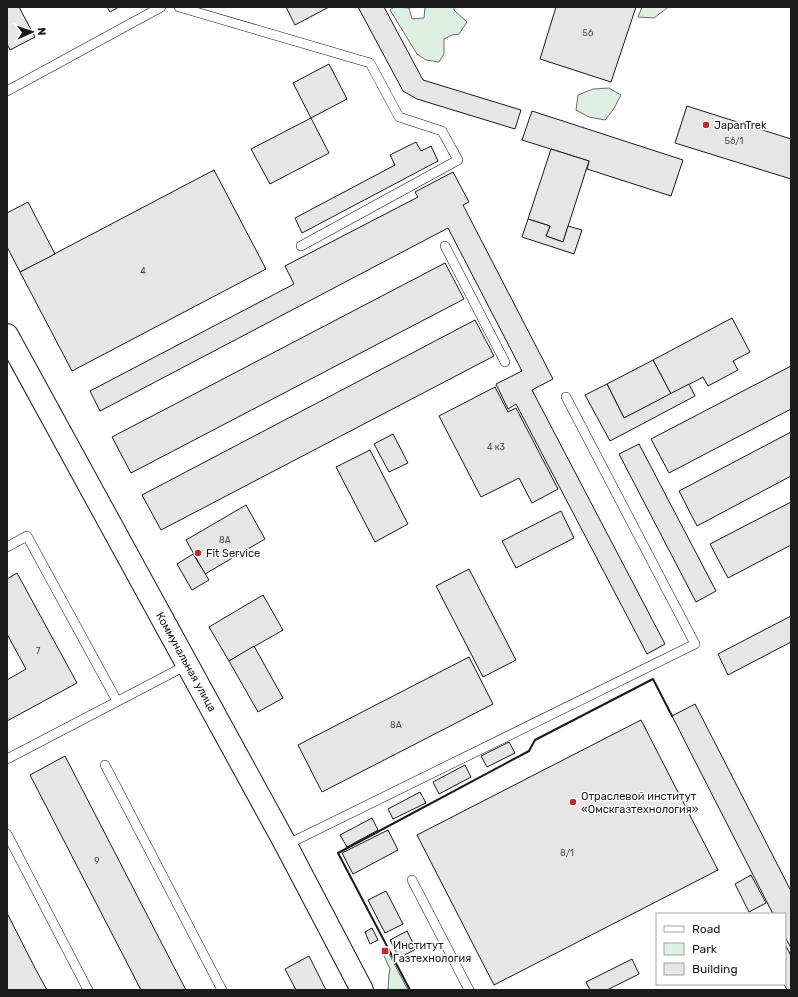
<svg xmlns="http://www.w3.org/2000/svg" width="798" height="997" font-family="Rubik,sans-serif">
<rect width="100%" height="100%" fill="#fff"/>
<g fill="#e0efe3" stroke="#6a6a6a">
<polygon points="394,7 409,8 412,19 424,18 425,7 454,7 454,10 467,22 459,34 452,35 444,39 444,54 439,62 426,60 417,54 390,10"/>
<polygon points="642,7 668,7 667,8 654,18 638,17"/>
<polygon points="609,88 621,95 613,110 605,120 589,117 576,110 578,95 593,89"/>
<polygon points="389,954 408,990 388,990 389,974 390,969 384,956"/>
</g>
<g fill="#e6e6e6" stroke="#1a1a1a">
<polygon points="7,7 19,7 35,37 10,50 7,44"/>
<polygon points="107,7 119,7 110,12"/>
<polygon points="286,7 329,7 295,25"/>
<polygon points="358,7 384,7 423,80 521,110 515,129 417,99 403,91"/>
<polygon points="556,7 636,7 611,82 540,59"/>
<polygon points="329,64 347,99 311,118 293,83"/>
<polygon points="687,106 791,139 791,179 675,143"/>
<polygon points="532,111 683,160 671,196 587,169 589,161 522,140"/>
<polygon points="311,118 329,153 270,184 251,149"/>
<polygon points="416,142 421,151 431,146 438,161 302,233 295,218 395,165 390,155"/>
<polygon points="551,149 589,161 563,242 546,236 550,226 528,219"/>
<polygon points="214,170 266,269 72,371 20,272"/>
<polygon points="453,172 469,202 463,205 553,379 532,390 665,644 647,654 516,404 508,409 496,384 522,371 448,228 100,411 90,391 294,284 285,266 418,197 415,192"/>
<polygon points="28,202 55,254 20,272 7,247 7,213"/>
<polygon points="528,219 550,226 546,236 563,242 568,226 582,230 574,254 522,237"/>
<polygon points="445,263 464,299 131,473 112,437"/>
<polygon points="732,318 750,352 733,361 738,370 708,386 703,377 671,394 653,360"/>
<polygon points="475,320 494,356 161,530 142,495"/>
<polygon points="653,360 671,394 624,418 607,384"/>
<polygon points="791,366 791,409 669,473 651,439"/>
<polygon points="607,384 624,418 689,384 695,396 610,441 585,395"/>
<polygon points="495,387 508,412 516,408 558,489 532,503 519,478 481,497 439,416"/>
<polygon points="791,432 791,476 697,526 679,491"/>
<polygon points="393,434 408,463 389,472 374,444"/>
<polygon points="639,444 716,591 696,602 619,454"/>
<polygon points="370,450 408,524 375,542 336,467"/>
<polygon points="791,502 791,545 728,578 710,544"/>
<polygon points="246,505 265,539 205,574 186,540"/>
<polygon points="561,511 574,538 516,568 502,541"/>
<polygon points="193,554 209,580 192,590 177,564"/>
<polygon points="469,569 516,660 483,677 436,586"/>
<polygon points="17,573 77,683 7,721 7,680 26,669 7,634 7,579"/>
<polygon points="263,595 283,630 229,661 209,627"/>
<polygon points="791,616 791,642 728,675 718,654"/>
<polygon points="254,646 283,698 258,712 229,661"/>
<polygon points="469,657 493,704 322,792 298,745"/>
<polygon points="695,704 791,891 791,948 785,937 785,914 773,914 672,716"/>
<polygon points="641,720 718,870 494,985 417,835"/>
<polygon points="509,742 515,753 487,767 481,756"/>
<polygon points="65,756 160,940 186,990 141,990 30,775"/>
<polygon points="465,765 471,777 439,794 433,782"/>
<polygon points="420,792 426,803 393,819 388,809"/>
<polygon points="372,818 378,830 347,847 340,835"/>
<polygon points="388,830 398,850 353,874 342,853"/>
<polygon points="751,875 766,903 749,912 735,884"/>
<polygon points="386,891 403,924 385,933 368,900"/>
<polygon points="7,913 36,970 47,990 7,990"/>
<polygon points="372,928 378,940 370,944 365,932"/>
<polygon points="407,931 416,949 399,958 390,940"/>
<polygon points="785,944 791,956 791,990 787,990 784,984 785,984"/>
<polygon points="309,956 326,990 296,990 285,969"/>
<polygon points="632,959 639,974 607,990 590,990 586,982"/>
</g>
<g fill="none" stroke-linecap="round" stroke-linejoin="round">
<defs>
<g id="service">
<polyline points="179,7 370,63 399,117 442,131 458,160 301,246"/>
<polyline points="7,91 161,7"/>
<polyline points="445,246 505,362"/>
<polyline points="7,547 27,536 117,701"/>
<polyline points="7,759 187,665"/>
<polyline points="105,765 222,990"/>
<polyline points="7,834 88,990"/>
<polyline points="286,845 695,644 566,397"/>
<polyline points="412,880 469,990"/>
</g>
<polyline id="tertiary" points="7,335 286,845 362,990"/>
</defs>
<use href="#service" stroke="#1a1a1a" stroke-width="10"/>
<use href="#tertiary" stroke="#1a1a1a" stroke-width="24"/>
<use href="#service" stroke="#fff" stroke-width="9"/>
<use href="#tertiary" stroke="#fff" stroke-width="22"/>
<polyline stroke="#1a1a1a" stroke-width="2" points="410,990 338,853 529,751 535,740 653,679 672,716"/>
</g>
<g fill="#c62828" stroke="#fff" stroke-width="1.5">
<circle cx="706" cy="125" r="4"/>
<circle cx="198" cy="553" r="4"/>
<circle cx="573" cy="802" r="4"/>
<rect x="381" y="947" width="8" height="8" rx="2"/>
</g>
<g text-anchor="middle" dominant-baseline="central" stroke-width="3" stroke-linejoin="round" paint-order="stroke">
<g font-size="9" fill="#4d4d4d">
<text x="588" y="33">56</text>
<text x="734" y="141">56/1</text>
<text x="143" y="271">4</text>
<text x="496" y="447">4 к3</text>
<text x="225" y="540">8А</text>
<text x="38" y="651">7</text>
<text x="396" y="725">8А</text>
<text x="567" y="853">8/1</text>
<text x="97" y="861">9</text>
</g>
<g font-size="11" fill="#1a1a1a" stroke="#fff" text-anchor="start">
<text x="714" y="125">JapanTrek</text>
<text x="206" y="553">Fit Service</text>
<text x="581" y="796">Отраслевой институт<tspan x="581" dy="13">«Омскгазтехнология»</tspan></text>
<text x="393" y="945">Институт<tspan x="393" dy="13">Газтехнология</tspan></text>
</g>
<g font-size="11" fill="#1a1a1a" stroke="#fff">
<text transform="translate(186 662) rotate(61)">Коммунальная улица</text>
</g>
</g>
<rect width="798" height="997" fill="none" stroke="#1a1a1a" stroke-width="16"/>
<rect x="656" y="913" width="130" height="72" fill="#ffffff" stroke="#a3a3a3"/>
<rect x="664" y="926" width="20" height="6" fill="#ffffff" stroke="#a3a3a3"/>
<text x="692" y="933" font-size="12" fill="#1a1a1a">Road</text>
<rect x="664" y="943" width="20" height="12" fill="#e0efe3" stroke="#a3a3a3"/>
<text x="692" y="953" font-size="12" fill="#1a1a1a">Park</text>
<rect x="664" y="963" width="20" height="12" fill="#e6e6e6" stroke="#a3a3a3"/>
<text x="692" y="973" font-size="12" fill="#1a1a1a">Building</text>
<g transform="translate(32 32) rotate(87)" stroke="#ffffff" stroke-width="3" paint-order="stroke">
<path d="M0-3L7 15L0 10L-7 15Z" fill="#1a1a1a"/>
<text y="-6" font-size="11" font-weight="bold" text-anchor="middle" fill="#1a1a1a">N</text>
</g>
</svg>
